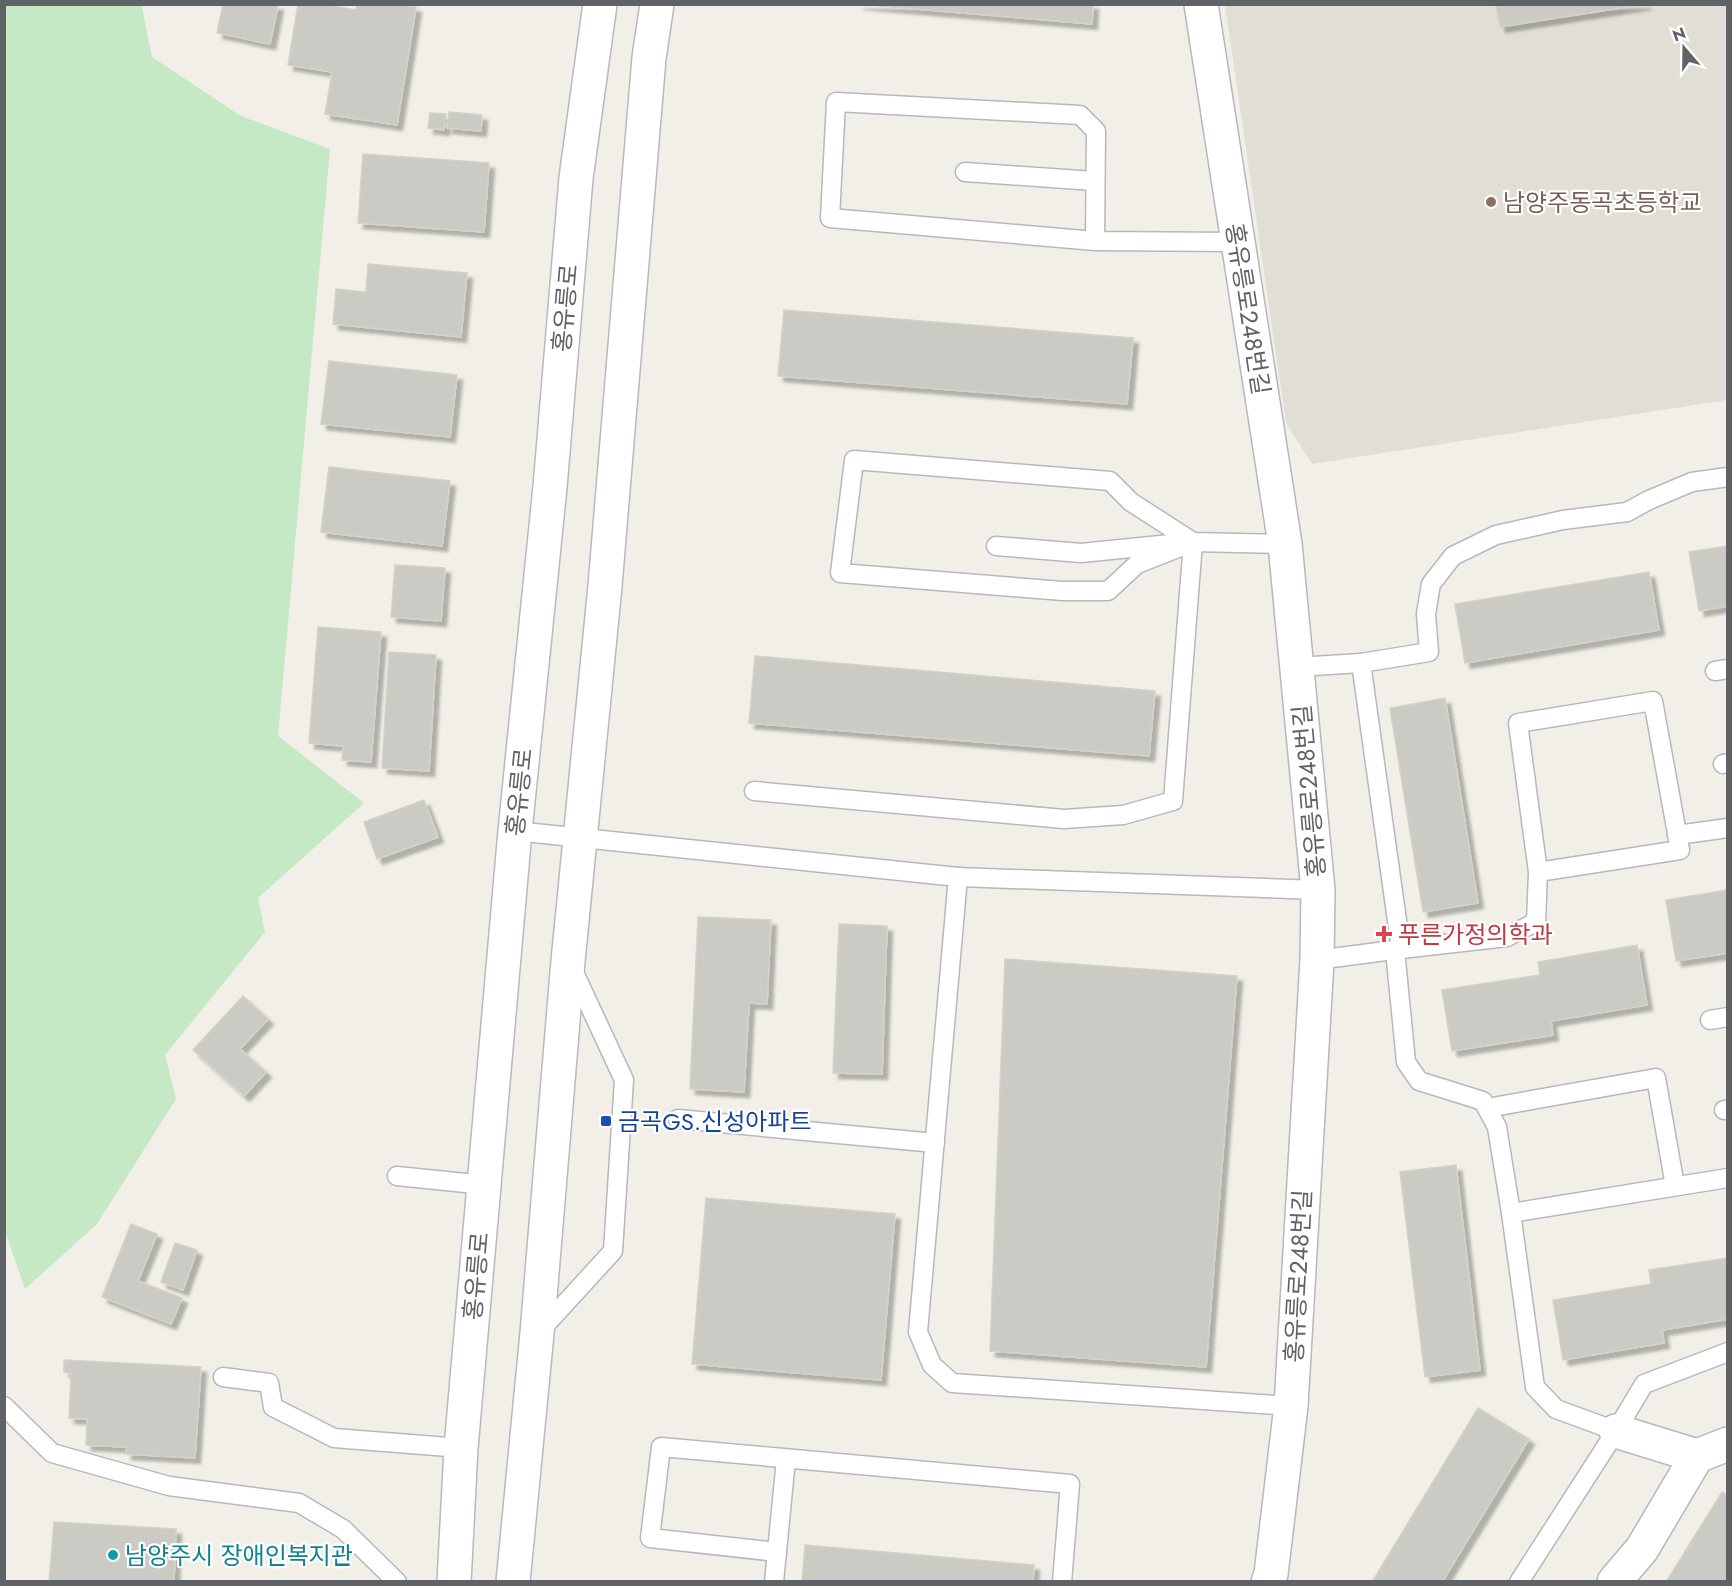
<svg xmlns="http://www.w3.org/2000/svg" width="1732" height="1586" font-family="Jost,'Noto Sans KR',sans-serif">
<defs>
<filter id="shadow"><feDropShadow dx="5.5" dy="5.5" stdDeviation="1.5" flood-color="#0004"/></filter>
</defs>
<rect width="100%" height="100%" fill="#f1efe8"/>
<polygon fill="#e1ded6" points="1225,5 1727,5 1727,400 1312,464 1286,423"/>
<polygon fill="#c5e8c5" points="4,5 146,5 142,7 152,57 241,116 330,149 278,736 364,803 258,898 265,932 165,1055 176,1099 97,1224 25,1289 4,1228"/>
<g fill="#cccac5" stroke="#d6d1c6" stroke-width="1.5" filter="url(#shadow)">
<polygon points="223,4 278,5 270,44 217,33"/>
<polygon points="298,4 321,4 356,10 357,4 398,4 416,7 397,125 325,114 332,72 288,65"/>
<polygon points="858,4 1093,4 1092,24"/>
<polygon points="1496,4 1646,4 1500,27"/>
<polygon points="449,112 482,115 481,131 447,128"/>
<polygon points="430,113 446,114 444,130 428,128"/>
<polygon points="363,154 489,163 484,232 358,223"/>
<polygon points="368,264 467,273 461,337 333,324 336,289 366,292"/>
<polygon points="784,310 1133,338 1127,404 778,376"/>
<polygon points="329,361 457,375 450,437 321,424"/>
<polygon points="329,467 450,481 442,546 321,532"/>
<polygon points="1728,546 1728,606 1699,611 1689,552"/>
<polygon points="395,565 445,568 441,621 391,617"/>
<polygon points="1649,572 1659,630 1465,663 1455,604"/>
<polygon points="318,627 381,632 371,762 342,760 343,746 309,743"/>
<polygon points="389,652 436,655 429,771 382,768"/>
<polygon points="755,656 1155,691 1149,756 749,723"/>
<polygon points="1445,698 1478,903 1423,912 1390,708"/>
<polygon points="424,800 438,837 377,859 364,822"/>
<polygon points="1728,890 1728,953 1676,961 1666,900"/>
<polygon points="698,917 771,920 767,1004 749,1003 744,1092 690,1089"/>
<polygon points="839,924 887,926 882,1074 833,1073"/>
<polygon points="1637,945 1647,1005 1551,1021 1553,1035 1452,1051 1442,990 1540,975 1538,962"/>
<polygon points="1005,959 1237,976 1206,1367 990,1351"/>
<polygon points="243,996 268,1019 240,1049 266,1072 244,1096 193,1050"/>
<polygon points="1456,1165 1480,1370 1425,1377 1400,1172"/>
<polygon points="706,1198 895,1214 881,1380 692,1364"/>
<polygon points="131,1224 157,1234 138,1281 182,1298 171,1324 102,1297"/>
<polygon points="175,1243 197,1250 183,1290 161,1282"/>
<polygon points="1728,1258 1728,1319 1662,1330 1664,1343 1563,1360 1553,1300 1651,1284 1649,1270"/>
<polygon points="64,1360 201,1367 195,1458 126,1454 127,1447 86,1445 87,1419 69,1418 71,1373 64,1372"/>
<polygon points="1478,1408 1529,1439 1442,1582 1372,1582"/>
<polygon points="1722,1492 1728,1495 1728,1582 1666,1582"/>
<polygon points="54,1522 176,1529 174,1582 49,1582"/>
<polygon points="805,1545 1034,1565 1033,1582 802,1582"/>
</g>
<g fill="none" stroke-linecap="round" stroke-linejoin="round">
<defs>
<g id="lane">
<polyline points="965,172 1094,181"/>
<polyline points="1095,241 830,218 836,102 1080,115 1096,131 1095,241 1238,242"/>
<polyline points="1193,542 1137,564 1108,591 1063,591 840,573 854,460 1110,481 1131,502 1193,542 1285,544"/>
<polyline points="996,546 1081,553 1170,544"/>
<polyline points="1297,667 1361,663 1429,652 1426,614 1431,584 1453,556 1496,535 1563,520 1627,512 1649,500 1692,482 1728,477"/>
<polyline points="1715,671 1728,669"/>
<polyline points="1723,764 1728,763"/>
<polyline points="754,791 1064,819 1123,815 1173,801 1193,542"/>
<polyline points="515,831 958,877 918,1332 932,1365 952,1383 1291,1406"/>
<polyline points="1677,835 1728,828"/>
<polyline points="958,877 1318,890"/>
<polyline points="1401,949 1507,937 1536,922 1538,872 1518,723 1653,701 1680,850 1538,872"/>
<polyline points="1395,950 1406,1062 1419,1081 1483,1101 1497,1127 1511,1213 1728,1178"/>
<polyline points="1317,960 1401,949 1361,663"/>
<polyline points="1710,1020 1728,1017"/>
<polyline points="1487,1108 1656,1078 1675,1186"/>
<polyline points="1724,1110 1728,1110"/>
<polyline points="678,1119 935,1143"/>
<polyline points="397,1176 485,1185"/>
<polyline points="1511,1213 1535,1387 1556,1409 1616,1431 1644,1384 1728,1352"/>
<polyline points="539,1332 613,1251 624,1080 572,968"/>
<polyline points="223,1377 269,1383 273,1407 334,1438 461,1448"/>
<polyline points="4,1406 52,1453 169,1486 299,1503 343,1529 397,1582"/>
<polyline points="777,1552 650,1538 661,1447 1070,1484 1062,1582"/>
<polyline points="774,1582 786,1459"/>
<polyline points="1519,1582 1616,1431"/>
</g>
<g id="street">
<polyline points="1201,4 1285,544 1318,890 1317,960 1291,1406 1271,1574 1268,1582"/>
<polyline points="1616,1431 1697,1456 1728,1444"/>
<polyline points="1614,1582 1642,1549 1697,1456"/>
</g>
<g id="secondary">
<polyline points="454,1582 461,1448 515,831 550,487 576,178 600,4"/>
<polyline points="513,1582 537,1333 568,961 605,586 649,58 657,4"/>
</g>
</defs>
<use href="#lane" stroke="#b5b8bc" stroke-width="21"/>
<use href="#street" stroke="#b5b8bc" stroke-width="36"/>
<use href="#secondary" stroke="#b6babf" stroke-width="36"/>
<use href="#lane" stroke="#fff" stroke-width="18"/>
<use href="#street" stroke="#fff" stroke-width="33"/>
<use href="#secondary" stroke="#fff" stroke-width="33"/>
</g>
<circle fill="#8d6e63" stroke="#fff" stroke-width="2" cx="1491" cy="202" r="6"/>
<path fill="#e0444e" stroke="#fff" stroke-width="2" d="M1381 925h6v6h6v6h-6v6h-6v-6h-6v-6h6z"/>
<rect fill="#1a4fb4" stroke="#fff" stroke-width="2" x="600" y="1115" width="12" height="12" rx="3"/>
<circle fill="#0f9aa8" stroke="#fff" stroke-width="2" cx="113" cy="1555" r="6"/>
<g text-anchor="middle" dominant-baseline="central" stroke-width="4.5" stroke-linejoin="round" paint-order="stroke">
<g font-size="24" fill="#785e54" stroke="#fff" text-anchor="start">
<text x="1503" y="202">남양주동곡초등학교</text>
</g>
<g font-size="24" fill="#5f6368" stroke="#fff">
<text transform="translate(565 308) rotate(-85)">홍유릉로</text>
<text transform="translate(1248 309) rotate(81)">홍유릉로248번길</text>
<text transform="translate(1309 791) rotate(-95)">홍유릉로248번길</text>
<text transform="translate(519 792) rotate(-84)">홍유릉로</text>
<text transform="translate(476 1276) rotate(-85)">홍유릉로</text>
<text transform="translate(1298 1276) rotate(-87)">홍유릉로248번길</text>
</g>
<g font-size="24" fill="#be3a42" stroke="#fff" text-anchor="start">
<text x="1398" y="934">푸른가정의학과</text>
</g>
<g font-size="24" fill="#164399" stroke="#fff" text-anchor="start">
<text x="618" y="1121">금곡GS.신성아파트</text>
</g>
<g font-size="24" fill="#0d838f" stroke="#fff" text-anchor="start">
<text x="125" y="1555">남양주시 장애인복지관</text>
</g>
</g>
<rect width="1732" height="1586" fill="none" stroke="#5f6368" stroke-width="12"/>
<g transform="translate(1684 48) rotate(340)" stroke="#ffffff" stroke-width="4.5" paint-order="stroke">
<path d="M0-4.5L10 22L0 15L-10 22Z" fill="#5f6368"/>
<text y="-9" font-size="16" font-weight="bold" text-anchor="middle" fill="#5f6368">N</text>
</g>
</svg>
